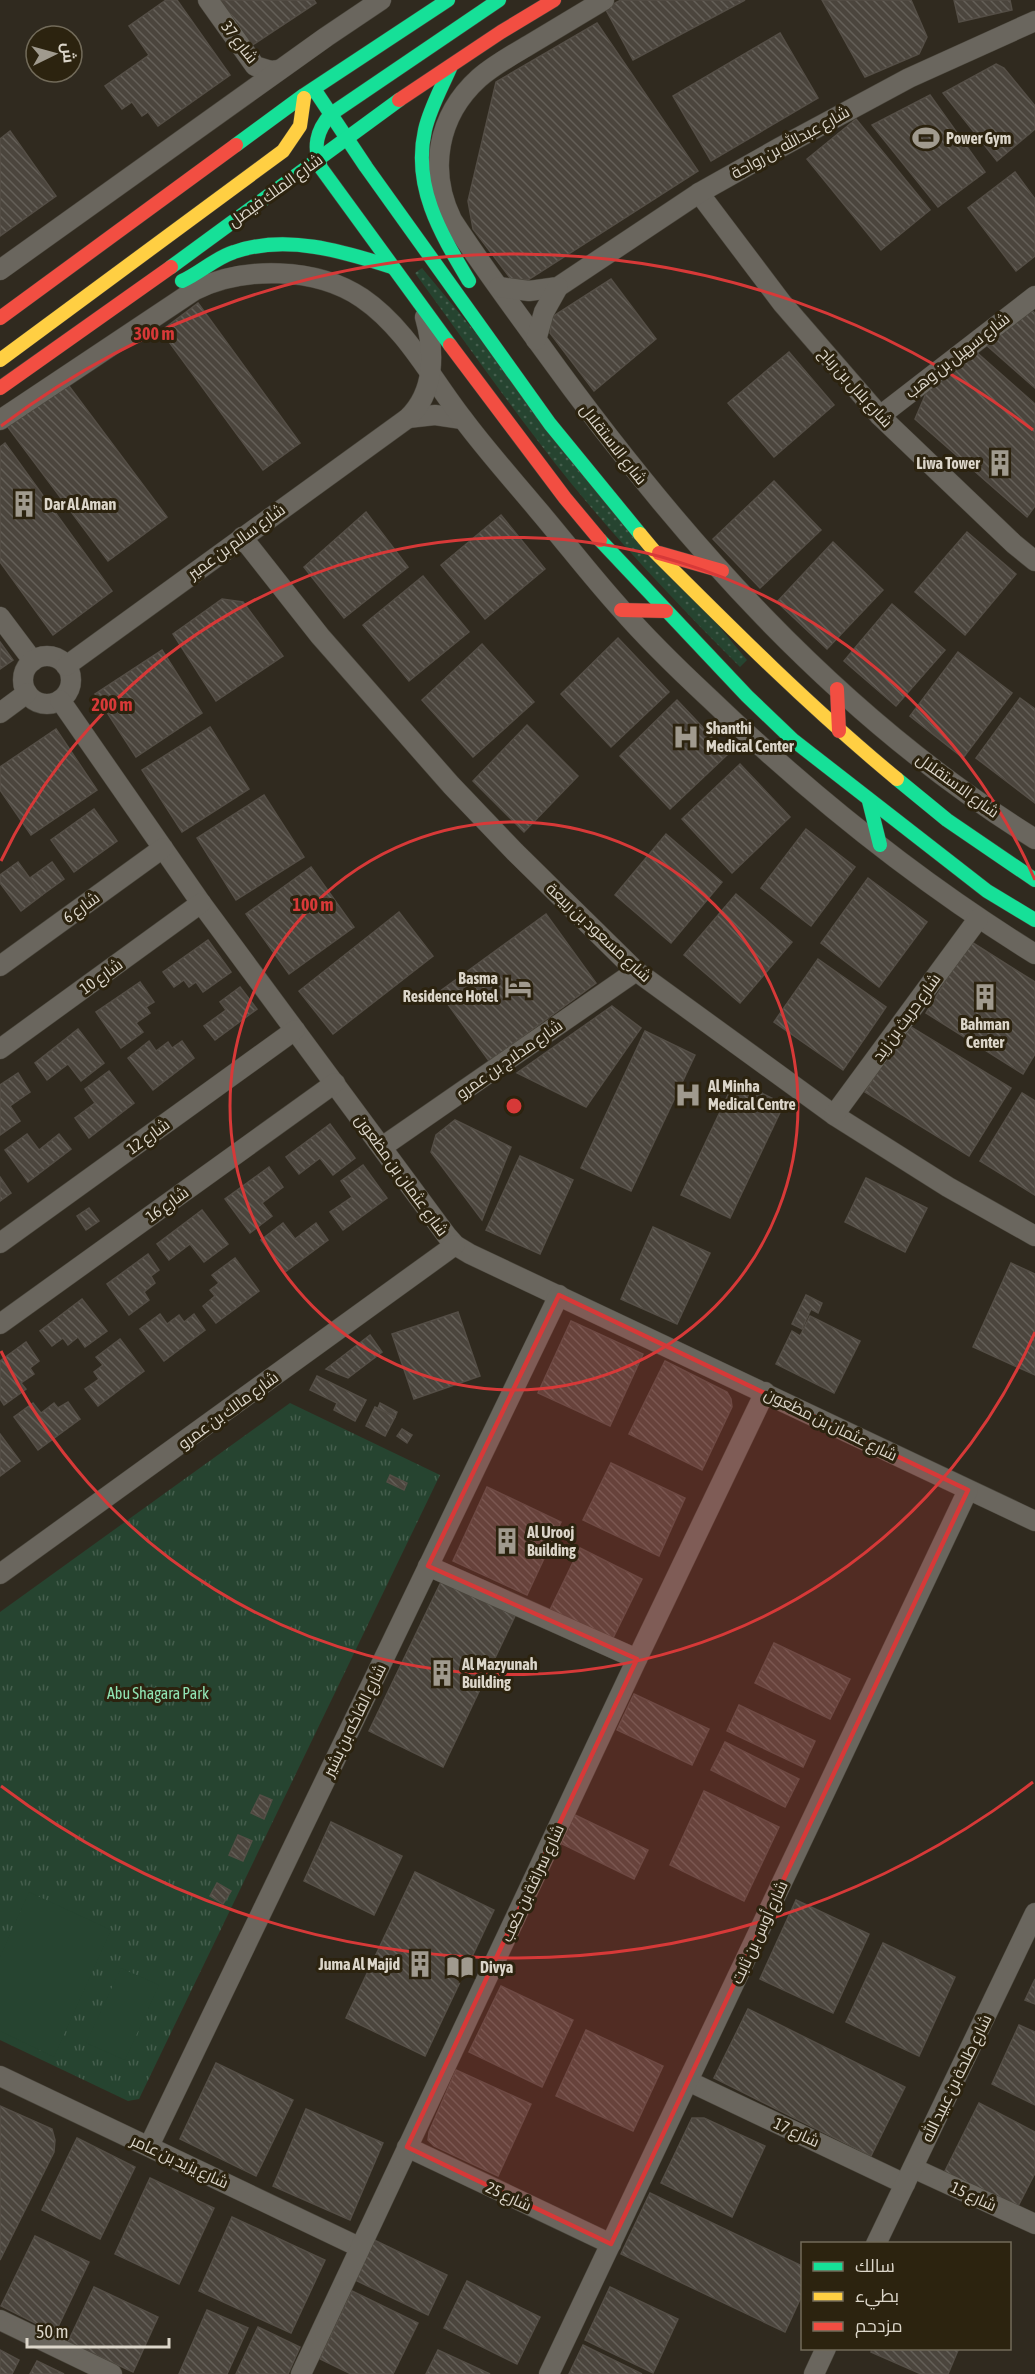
<svg xmlns="http://www.w3.org/2000/svg" width="1035" height="2374" font-family="'Asap Condensed',Cairo,sans-serif">
<defs>
<pattern id="grass-dots" width="8" height="8" patternUnits="userSpaceOnUse" patternTransform="scale(1.5)"><rect width="8" height="8" fill="#264430"/><path d="M2 2h.1M6 6h.1" fill="none" stroke="#455e4d" stroke-width="1.8" stroke-linecap="round"/></pattern>
<pattern id="park-tufts" width="24" height="20" patternUnits="userSpaceOnUse" patternTransform="scale(1.5)"><rect width="24" height="20" fill="#264430"/><path d="M3 7l-1-3M5 7V3M7 7l1-3M15 17l-1-3M17 17v-4M19 17l1-3" fill="none" stroke="#455e4d"/></pattern>
<pattern id="building-back-hatch" width="6" height="6" patternUnits="userSpaceOnUse" patternTransform="scale(1.5)"><rect width="6" height="6" fill="#4b453d"/><path d="M-1 5l2 2M0 0l6 6M5-1l2 2" fill="none" stroke="#645f58"/></pattern>
</defs>
<rect width="100%" height="100%" fill="#302a1f"/>
<path fill="url(#grass-dots)" d="M 422,268 L 747,660 L 740,667 C 681,608 623,547 570,482 C 516,415 466,343 415,273 Z"/>
<polygon fill="url(#park-tufts)" points="290,1403 440,1475 139,2099 128,2101 0,2040 0,1612"/>
<g fill="#264430">
<polygon points="29,1892 111,1930 54,2057 0,2031 0,1957"/>
<polygon points="121,1968 159,1985 125,2060 86,2043"/>
</g>
<g fill="url(#building-back-hatch)" stroke="#544e46" stroke-width="1.5">
<polygon points="166,0 177,0 230,75 158,126 148,112 142,116 132,102 122,109 105,86 149,55 129,26"/>
<polygon points="213,0 314,0 316,3 245,50"/>
<polygon points="621,0 745,0 633,60 605,8"/>
<polygon points="822,0 911,0 927,37 919,54 865,77"/>
<polygon points="954,0 1010,0 1012,10 959,22"/>
<polygon points="597,23 698,171 528,280 511,279 473,229 468,201 496,82"/>
<polygon points="780,33 818,98 711,161 673,96"/>
<polygon points="996,64 1004,68 1035,106 1035,129 997,161 943,93"/>
<polygon points="930,95 985,172 938,207 872,125"/>
<polygon points="856,119 930,210 881,250 807,159"/>
<polygon points="10,131 56,196 0,236 0,139"/>
<polygon points="1015,172 1035,199 1035,256 1016,271 968,208"/>
<polygon points="611,279 656,339 594,391 550,333 552,317"/>
<polygon points="198,303 300,443 263,470 161,331"/>
<polygon points="1030,309 1035,313 1035,388 984,343"/>
<polygon points="974,350 1035,404 1035,506 1027,517 915,419 927,391"/>
<polygon points="789,352 834,405 774,457 728,403"/>
<polygon points="66,382 167,517 108,561 7,426"/>
<polygon points="5,443 112,591 53,635 0,562 0,447"/>
<polygon points="774,481 821,530 760,588 713,539"/>
<polygon points="366,512 408,567 344,618 304,567"/>
<polygon points="501,515 545,569 485,619 441,565"/>
<polygon points="967,532 1016,574 965,635 915,592"/>
<polygon points="833,542 883,590 827,649 777,602"/>
<polygon points="423,576 469,632 409,681 363,625"/>
<polygon points="222,599 243,602 283,656 216,701 173,634"/>
<polygon points="892,604 945,650 896,706 844,661"/>
<polygon points="618,638 669,692 611,747 561,694"/>
<polygon points="0,642 13,660 0,669"/>
<polygon points="482,644 534,702 473,757 422,700"/>
<polygon points="162,650 202,713 136,757 95,694"/>
<polygon points="958,652 1012,693 963,758 910,716"/>
<polygon points="1020,698 1035,709 1035,803 976,758"/>
<polygon points="677,700 728,754 670,809 620,756"/>
<polygon points="527,725 578,776 524,832 473,781"/>
<polygon points="210,727 249,789 182,832 142,770"/>
<polygon points="56,729 97,790 31,835 0,790 0,767"/>
<polygon points="740,764 790,817 732,873 682,819"/>
<polygon points="264,795 304,857 236,900 197,838"/>
<polygon points="94,809 117,841 74,872 51,840"/>
<polygon points="806,829 855,867 811,926 761,888"/>
<polygon points="666,834 722,882 671,943 615,895"/>
<polygon points="18,862 42,895 21,911 0,883 0,875"/>
<polygon points="52,862 64,879 42,895 30,878"/>
<polygon points="311,867 354,927 289,974 246,914"/>
<polygon points="868,878 927,922 879,987 821,943"/>
<polygon points="736,894 792,942 740,1003 684,955"/>
<polygon points="399,912 433,956 333,1034 299,991"/>
<polygon points="546,914 596,983 489,1061 439,992"/>
<polygon points="208,940 231,972 203,992 196,982 189,987 184,980 174,987 163,972"/>
<polygon points="970,941 1035,982 1035,1054 1023,1074 926,1013"/>
<polygon points="818,959 886,1007 843,1070 774,1022"/>
<polygon points="140,982 154,1002 146,1007 150,1013 136,1023 143,1032 121,1048 96,1012"/>
<polygon points="240,987 257,1009 215,1040 204,1026 226,1010 220,1002"/>
<polygon points="612,1006 641,1028 586,1107 517,1073"/>
<polygon points="906,1024 1011,1088 969,1156 865,1092"/>
<polygon points="78,1029 104,1063 81,1081 68,1064 47,1080 35,1063"/>
<polygon points="645,1031 695,1055 631,1191 581,1168"/>
<polygon points="149,1041 156,1051 168,1042 172,1048 182,1041 194,1058 153,1090 128,1058"/>
<polygon points="109,1071 134,1103 89,1138 75,1118 95,1103 85,1089"/>
<polygon points="18,1073 30,1092 10,1106 20,1121 0,1135 0,1085"/>
<polygon points="735,1080 784,1104 730,1218 681,1195"/>
<polygon points="1022,1093 1035,1101 1035,1195 980,1161"/>
<polygon points="455,1120 511,1147 482,1220 431,1152 436,1135"/>
<polygon points="330,1124 355,1158 333,1175 320,1158 299,1174 286,1157"/>
<polygon points="27,1134 39,1150 59,1134 71,1149 28,1182 5,1150"/>
<polygon points="520,1156 573,1180 540,1254 486,1230"/>
<polygon points="363,1165 387,1198 343,1230 330,1212 352,1197 341,1181"/>
<polygon points="269,1167 283,1187 262,1203 272,1216 250,1233 225,1199"/>
<polygon points="0,1177 11,1193 0,1201"/>
<polygon points="866,1178 927,1208 905,1252 845,1222"/>
<polygon points="89,1208 99,1221 86,1230 77,1216"/>
<polygon points="202,1210 228,1244 204,1262 190,1244 169,1260 157,1244"/>
<polygon points="283,1223 295,1239 316,1223 328,1240 285,1272 261,1240"/>
<polygon points="653,1227 710,1253 677,1324 621,1299"/>
<polygon points="148,1254 159,1270 151,1276 155,1283 144,1292 149,1300 129,1315 107,1284"/>
<polygon points="235,1258 259,1291 216,1323 203,1306 215,1296 210,1290 219,1283 212,1275"/>
<polygon points="1011,1263 1035,1274 1035,1375 973,1347"/>
<polygon points="806,1295 822,1303 818,1313 811,1309 802,1329 792,1324"/>
<polygon points="82,1299 107,1331 85,1347 78,1337 68,1345 63,1338 52,1346 40,1331"/>
<polygon points="458,1312 480,1376 414,1399 392,1334"/>
<polygon points="160,1314 167,1324 179,1315 184,1322 194,1314 205,1330 164,1361 140,1329"/>
<polygon points="810,1316 860,1341 834,1393 776,1364 792,1331 800,1336"/>
<polygon points="571,1321 643,1354 610,1426 538,1393"/>
<polygon points="370,1335 382,1352 348,1378 326,1369"/>
<polygon points="120,1339 144,1371 98,1406 85,1389 99,1379 94,1372 103,1365 96,1357"/>
<polygon points="26,1342 39,1361 30,1368 34,1374 21,1383 26,1389 4,1405 0,1399 0,1361"/>
<polygon points="665,1361 727,1392 731,1399 732,1407 702,1470 629,1434"/>
<polygon points="317,1376 366,1400 355,1421 334,1410 337,1403 310,1390"/>
<polygon points="68,1402 80,1419 38,1450 14,1417 33,1403 41,1413 54,1403 58,1408"/>
<polygon points="380,1403 397,1412 395,1417 378,1408"/>
<polygon points="375,1407 395,1417 385,1436 366,1426"/>
<polygon points="402,1429 412,1435 407,1443 397,1436"/>
<polygon points="0,1434 20,1461 0,1476"/>
<polygon points="611,1463 685,1498 659,1556 583,1520"/>
<polygon points="390,1475 407,1483 404,1490 387,1482"/>
<polygon points="487,1487 561,1522 527,1595 453,1561"/>
<polygon points="580,1548 642,1579 611,1642 549,1612"/>
<polygon points="442,1580 515,1616 443,1767 369,1731"/>
<polygon points="774,1643 850,1679 830,1719 755,1683"/>
<polygon points="634,1694 709,1729 692,1765 617,1730"/>
<polygon points="739,1705 815,1741 803,1767 727,1731"/>
<polygon points="725,1742 799,1779 785,1807 711,1770"/>
<polygon points="704,1791 779,1827 744,1901 670,1865"/>
<polygon points="260,1795 272,1800 264,1819 251,1813"/>
<polygon points="573,1814 648,1850 634,1879 560,1843"/>
<polygon points="331,1822 402,1856 374,1915 304,1881"/>
<polygon points="238,1835 252,1841 243,1861 229,1855"/>
<polygon points="415,1872 494,1910 425,2056 346,2018"/>
<polygon points="217,1883 231,1891 223,1904 210,1896"/>
<polygon points="796,1900 869,1934 833,2013 760,1979"/>
<polygon points="883,1943 955,1977 919,2056 846,2022"/>
<polygon points="1035,1979 1035,2004 1025,2000"/>
<polygon points="501,1986 573,2020 542,2087 469,2052"/>
<polygon points="748,2009 905,2087 871,2156 714,2078"/>
<polygon points="1019,2025 1035,2032 1035,2105 992,2084"/>
<polygon points="586,2030 663,2066 633,2131 556,2096"/>
<polygon points="216,2063 293,2100 256,2176 180,2139"/>
<polygon points="456,2070 531,2104 498,2176 434,2146 428,2140 429,2132"/>
<polygon points="979,2103 1035,2132 1035,2173 1015,2212 943,2175"/>
<polygon points="0,2106 52,2129 55,2140 54,2152 0,2260"/>
<polygon points="306,2109 383,2143 350,2220 273,2186"/>
<polygon points="692,2118 704,2118 765,2146 732,2217 661,2183"/>
<polygon points="77,2138 135,2167 100,2239 42,2210"/>
<polygon points="150,2178 214,2208 179,2284 115,2254"/>
<polygon points="650,2193 802,2266 802,2295 785,2332 621,2254"/>
<polygon points="232,2217 325,2260 291,2333 199,2291"/>
<polygon points="35,2236 89,2262 55,2333 1,2306"/>
<polygon points="372,2239 447,2275 428,2315 353,2279"/>
<polygon points="467,2281 540,2317 517,2364 444,2328"/>
<polygon points="94,2287 158,2317 133,2372 68,2342"/>
<polygon points="610,2287 678,2319 653,2373 585,2340"/>
<polygon points="352,2291 418,2323 393,2374 351,2374 320,2359"/>
<polygon points="207,2310 248,2328 227,2374 179,2374"/>
<polygon points="258,2327 300,2347 288,2374 236,2374"/>
<polygon points="583,2345 642,2374 569,2374"/>
<polygon points="872,2348 959,2348 948,2374 921,2374 871,2352"/>
<polygon points="0,2350 19,2360 12,2374 0,2374"/>
<polygon points="438,2350 490,2374 426,2374"/>
<polygon points="37,2361 64,2374 30,2374"/>
</g>
<g fill="none" stroke-linecap="round" stroke-linejoin="round">
<defs>
<g id="street">
<polyline points="208,0 255,66 271,71 279,70"/>
<path d="M 604,0 C 579,15 554,30 529,45 C 512,55 494,65 479,78 C 437,116 428,171 452,220 C 480,263 511,305 541,346 C 677,535 835,715 1035,839"/>
<polyline points="699,193 782,303 880,416 1014,544 1035,561"/>
<polyline points="0,270 326,37 381,0"/>
<polyline points="499,287 529,291 558,287 699,193 779,148 909,78 1035,21"/>
<polyline points="536,340 544,312 558,287"/>
<polyline points="880,416 1035,296"/>
<polyline points="408,418 435,415 462,419"/>
<path d="M 0,420 L 195,290 C 244,266 316,267 362,298 C 406,328 431,378 463,419 C 486,450 513,480 538,510 C 566,543 592,577 621,609 C 648,640 678,669 708,697 C 808,793 917,881 1035,954"/>
<polyline points="242,537 320,636 451,785 515,852 636,971 834,1115 948,1187 1035,1236"/>
<polyline points="0,617 33,661"/>
<circle cx="47" cy="680" r="24"/>
<path d="M 66,666 L 408,418 C 435,392 435,352 425,317"/>
<polyline points="60,700 201,903 447,1236 455,1245 470,1254 1035,1521"/>
<polyline points="0,713 27,693"/>
<polyline points="0,966 163,848"/>
<polyline points="0,1049 201,903"/>
<polyline points="834,1115 978,919"/>
<polyline points="382,1147 636,971"/>
<polyline points="0,1243 295,1030"/>
<polyline points="0,1324 335,1083"/>
<polyline points="428,1566 637,1659"/>
<polyline points="0,1574 455,1245"/>
<polyline points="0,2076 359,2247"/>
<polyline points="688,2081 905,2184"/>
<polyline points="149,2146 559,1295"/>
<polyline points="407,2147 611,2244"/>
<polyline points="913,2168 1035,2224"/>
<polyline points="876,2244 1035,1913"/>
<polyline points="0,2320 112,2374"/>
<polyline points="301,2374 637,1659 765,1392"/>
<polyline points="549,2374 968,1490"/>
<polyline points="814,2374 826,2348"/>
</g>
<g id="fast">
<path d="M 451,66 C 442,87 430,108 425,130 C 412,187 441,234 469,281"/>
<polyline points="314,89 366,167 550,424 640,534"/>
<polyline points="236,145 304,95 448,0"/>
<polyline points="171,267 399,100"/>
<path d="M 182,281 C 200,273 215,258 234,252 C 286,234 342,251 392,267"/>
<path d="M 450,345 L 321,168 C 313,147 316,131 331,114 L 499,0"/>
<polyline points="600,540 747,696 793,740 987,891 1035,920"/>
<polyline points="897,779 947,820 1035,880"/>
<polyline points="869,801 880,845"/>
</g>
<g id="slow">
<polyline points="0,360 283,151 300,126 304,98"/>
<path d="M 640,534 L 655,552 C 734,631 811,708 897,779"/>
</g>
<g id="jam">
<polyline points="399,100 501,32 554,0"/>
<polyline points="0,318 236,145"/>
<polyline points="450,345 565,498 600,540"/>
<polyline points="0,388 171,267"/>
<polyline points="659,553 722,571"/>
<polyline points="621,610 666,611"/>
<polyline points="837,689 839,731"/>
</g>
</defs>
<use href="#street" stroke="#4a463c" stroke-width="21"/>
<use href="#fast" stroke="#4a463c" stroke-width="15"/>
<use href="#slow" stroke="#4a463c" stroke-width="15"/>
<use href="#jam" stroke="#4a463c" stroke-width="15"/>
<use href="#street" stroke="#6a665e" stroke-width="20"/>
<use href="#fast" stroke="#16e098" stroke-width="14"/>
<use href="#slow" stroke="#ffcf43" stroke-width="14"/>
<use href="#jam" stroke="#f24e42" stroke-width="14"/>
</g>
<path fill="#d73938" fill-opacity="0.2" stroke="#d73938" stroke-width="4.5" stroke-linejoin="round" d="M 559,1295 L 968,1490 L 611,2244 L 407,2147 L 637,1659 L 428,1566 Z"/>
<g fill="none" stroke="#d73938" stroke-width="3">
<circle cx="514" cy="1106" r="284"/>
<path d="M1035 1332A568 568 0 0 1 1 1351M1 861A568 568 0 0 1 1035 880"/>
<path d="M1033 1782A852 852 0 0 1 1 1786M1 426A852 852 0 0 1 1033 430"/>
</g>
<defs>
<symbol id="stadium-bare" viewBox="-9 -9 18 18"><path d="M0-5a6.5 5 0 1 0 0 10a6.5 5 0 1 0 0-10ZM-3.5-1.8h7v3.6h-7Z" fill="#a09a8e" stroke="#2c230f" stroke-width="2.5" paint-order="stroke"/></symbol>
<symbol id="building-bare" viewBox="-9 -9 18 18"><path d="M-4-6H4V6H1V3H-1V6H-4ZM-2.5-4.3h1.7v1.8h-1.7ZM.8-4.3h1.7v1.8H.8ZM-2.5-1h1.7V.8h-1.7ZM.8-1h1.7V.8H.8Z" fill="#a09a8e" stroke="#2c230f" stroke-width="2.5" paint-order="stroke"/></symbol>
<symbol id="hospital-bare" viewBox="-9 -9 18 18"><path d="M-5-5h3v3.5h4V-5h3V5h-3V1.5h-4V5h-3Z" fill="#a09a8e" stroke="#2c230f" stroke-width="2.5" paint-order="stroke"/></symbol>
<symbol id="hotel-bare" viewBox="-9 -9 18 18"><path d="M-6-4.5h1.5V1H6V5H4.5V3h-9V5H-6ZM-4 0a1.8 1.8 0 1 1 3.6 0ZM.5 0V-2.5h3Q6-2.5 6 0Z" fill="#a09a8e" stroke="#2c230f" stroke-width="2.5" paint-order="stroke"/></symbol>
<symbol id="library-bare" viewBox="-9 -9 18 18"><path d="M-6-4Q-3-5.5-.7-3.5V5Q-3 3-6 4ZM6-4Q3-5.5 .7-3.5V5Q3 3 6 4Z" fill="#a09a8e" stroke="#2c230f" stroke-width="2.5" paint-order="stroke"/></symbol>
</defs>
<g fill-rule="evenodd">
<use href="#stadium-bare" x="907" y="119" width="38" height="38"/>
<use href="#building-bare" x="981" y="444" width="38" height="38"/>
<use href="#building-bare" x="5" y="485" width="38" height="38"/>
<use href="#hospital-bare" x="667" y="718" width="38" height="38"/>
<use href="#hotel-bare" x="499" y="968" width="38" height="38"/>
<use href="#building-bare" x="966" y="978" width="38" height="38"/>
<use href="#hospital-bare" x="669" y="1076" width="38" height="38"/>
<use href="#building-bare" x="488" y="1522" width="38" height="38"/>
<use href="#building-bare" x="423" y="1654" width="38" height="38"/>
<use href="#building-bare" x="401" y="1945" width="38" height="38"/>
<use href="#library-bare" x="441" y="1948" width="38" height="38"/>
</g>
<g text-anchor="middle" dominant-baseline="central" stroke-width="6" stroke-linejoin="round" paint-order="stroke">
<g font-size="16" fill="#dcd6ca" stroke="#2c230f">
<text transform="translate(240 42) rotate(52)">شارع 37</text>
<text transform="translate(790 142) rotate(-29)">شارع عبدالله بن رواحة</text>
<text transform="translate(275 190) rotate(-36)">شارع الملك فيصل</text>
<text transform="translate(957 355) rotate(-38)">شارع سهيل بن وهب</text>
<text transform="translate(856 387) rotate(48)">شارع بلال بن رباح</text>
<text transform="translate(614 444) rotate(52)">شارع الاستقلال</text>
<text transform="translate(236 541) rotate(-36)">شارع سالم بن عمير</text>
<text transform="translate(958 785) rotate(36)">شارع الاستقلال</text>
<text transform="translate(81 907) rotate(-36)">شارع 6</text>
<text transform="translate(599 932) rotate(43)">شارع مسعود بن ربيعة</text>
<text transform="translate(101 976) rotate(-36)">شارع 10</text>
<text transform="translate(906 1017) rotate(-54)">شارع حريث بن زيد</text>
<text transform="translate(509 1059) rotate(-35)">شارع مدلاج بن عمرو</text>
<text transform="translate(148 1136) rotate(-36)">شارع 12</text>
<text transform="translate(402 1175) rotate(54)">شارع عثمان بن مظعون</text>
<text transform="translate(167 1204) rotate(-36)">شارع 16</text>
<text transform="translate(228 1410) rotate(-36)">شارع مالك بن عمرو</text>
<text transform="translate(831 1424) rotate(26)">شارع عثمان بن مظعون</text>
<text transform="translate(354 1720) rotate(-64)">شارع الفاكه بن بشير</text>
<text transform="translate(532 1883) rotate(-65)">شارع سراقة بن كعب</text>
<text transform="translate(759 1932) rotate(-65)">شارع أوس بن ثابت</text>
<text transform="translate(956 2078) rotate(-64)">شارع طلحة بن عبيد الله</text>
<text transform="translate(797 2132) rotate(25)">شارع 17</text>
<text transform="translate(180 2161) rotate(25)">شارع يزيد بن عامر</text>
<text transform="translate(509 2196) rotate(25)">شارع 25</text>
<text transform="translate(974 2196) rotate(25)">شارع 15</text>
</g>
<g font-size="16" font-weight="bold" fill="#dcd6ca" stroke="#2c230f" text-anchor="start">
<text x="946" y="138">Power Gym</text>
<text x="980" y="463" text-anchor="end">Liwa Tower</text>
<text x="44" y="504">Dar Al Aman</text>
<text x="706" y="728">Shanthi<tspan x="706" dy="18">Medical Center</tspan></text>
<text x="498" y="978" text-anchor="end">Basma<tspan x="498" dy="18">Residence Hotel</tspan></text>
<text x="985" y="1024" text-anchor="middle">Bahman<tspan x="985" dy="18">Center</tspan></text>
<text x="708" y="1086">Al Minha<tspan x="708" dy="18">Medical Centre</tspan></text>
<text x="527" y="1532">Al Urooj<tspan x="527" dy="18">Building</tspan></text>
<text x="462" y="1664">Al Mazyunah<tspan x="462" dy="18">Building</tspan></text>
<text x="400" y="1964" text-anchor="end">Juma Al Majid</text>
<text x="480" y="1967">Divya</text>
</g>
<g font-size="16" fill="#90e4b3" stroke="#2c230f">
<text x="158" y="1693">Abu Shagara Park</text>
</g>
</g>
<circle cx="514" cy="1106" r="9" fill="#d73938" stroke="#2c230f" stroke-width="3"/>
<g font-size="18" text-anchor="middle" font-weight="bold" fill="#d73938" stroke="#2c230f" stroke-width="6" stroke-linejoin="round" paint-order="stroke">
<text x="154" y="340">300 m</text>
<text x="112" y="711">200 m</text>
<text x="313" y="911">100 m</text>
</g>
<rect x="801" y="2242" width="210" height="108" fill="#2c230f" stroke="#726b5a" stroke-width="1.5"/>
<rect x="813" y="2262" width="30" height="9" fill="#16e098" stroke="#726b5a" stroke-width="1.5"/>
<text x="855" y="2272" font-size="18" fill="#dcd6ca">سالك</text>
<rect x="813" y="2292" width="30" height="9" fill="#ffcf43" stroke="#726b5a" stroke-width="1.5"/>
<text x="855" y="2302" font-size="18" fill="#dcd6ca">بطيء</text>
<rect x="813" y="2322" width="30" height="9" fill="#f24e42" stroke="#726b5a" stroke-width="1.5"/>
<text x="855" y="2332" font-size="18" fill="#dcd6ca">مزدحم</text>
<g transform="translate(54 54) rotate(85)"><circle r="28" fill="#2c230f" stroke="#726b5a" stroke-width="1.5"/>
<path d="M0-4.5L10 22L0 15L-10 22Z" fill="#a09a8e"/>
<text y="-9" font-size="16" font-weight="bold" text-anchor="middle" fill="#dcd6ca">ش</text>
</g>
<path d="M27 2338v9h142v-9" fill="none" stroke="#dcd6ca" stroke-width="3"/>
<text x="36" y="2338" font-size="18" fill="#dcd6ca" stroke="#2c230f" stroke-width="4.5" paint-order="stroke">50 m</text>
</svg>
